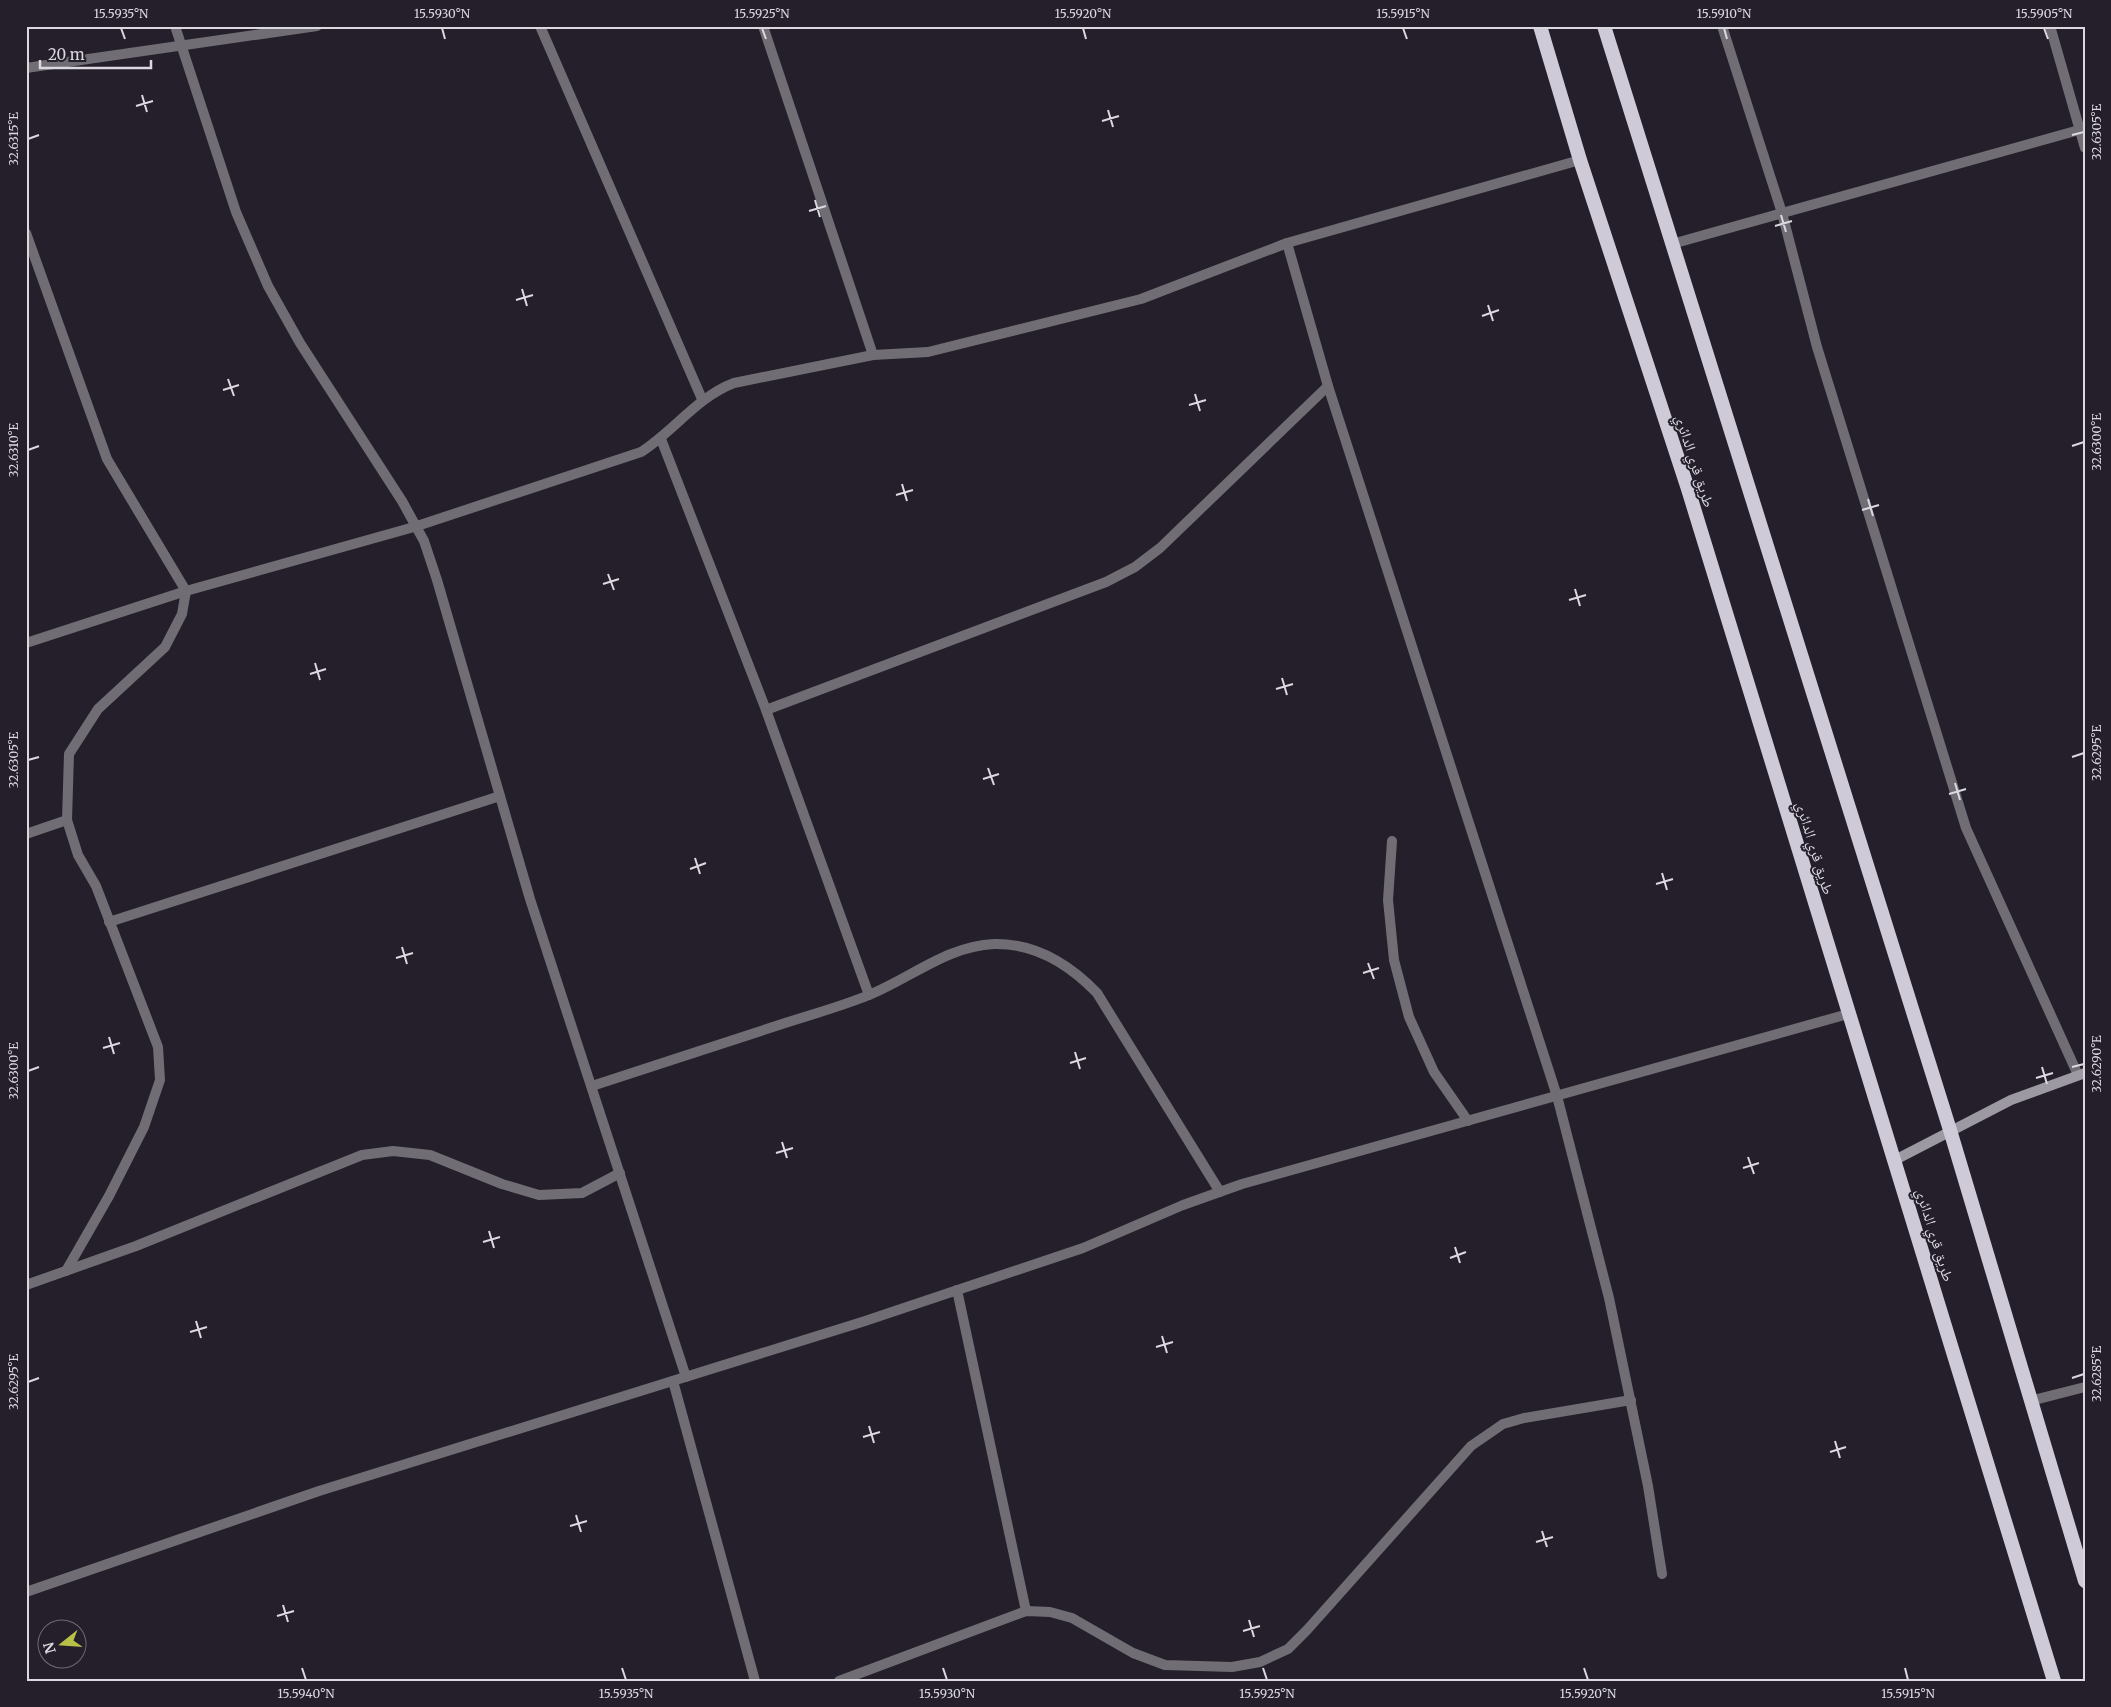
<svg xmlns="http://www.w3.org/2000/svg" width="2111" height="1707" font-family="Merriweather,'Noto Naskh Arabic',serif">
<rect width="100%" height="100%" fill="#241f2b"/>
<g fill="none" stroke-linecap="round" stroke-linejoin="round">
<g stroke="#706e74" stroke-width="10">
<polyline points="175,26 236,212 268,286 300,343 402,501 424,541 437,580 530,899 686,1377"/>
<polyline points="540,26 702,399"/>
<polyline points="763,26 873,355"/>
<polyline points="1722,26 1782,213 1817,347 1966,828 2078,1075"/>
<polyline points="2050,26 2085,148"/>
<polyline points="26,68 317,26"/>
<polyline points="26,233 107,459 186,591 182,614 165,647 98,709 69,754 67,820 78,855 96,886 158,1047 160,1080 144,1127 109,1196 66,1271"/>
<polyline points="1287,243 1328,386 1557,1096 1609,1298 1648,1486 1662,1574"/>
<polyline points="1672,244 2079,130"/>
<polyline points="661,439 766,710 869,995"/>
<path d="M 26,643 L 186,591 L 414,527 L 641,452 C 674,431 697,397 734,383 L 873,355 L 928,352 L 1141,299 L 1287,243 L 1580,160"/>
<polyline points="766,710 1106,582 1135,567 1160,548 1328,386"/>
<polyline points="26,834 67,820"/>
<polyline points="1392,841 1388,900 1394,960 1409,1017 1434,1072 1468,1121"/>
<polyline points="109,922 500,796"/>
<path d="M 592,1086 C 654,1066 717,1045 779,1025 C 809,1015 840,1007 869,995 C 911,978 947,946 994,944 C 1035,943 1069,964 1097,993 L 1220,1192"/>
<polyline points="26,1285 136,1246 362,1155 393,1151 430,1155 502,1184 539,1195 582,1193 620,1173"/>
<polyline points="957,1290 1026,1611"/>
<polyline points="673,1381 755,1681"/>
<polyline points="2030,1401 2085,1387"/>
<polyline points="26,1592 319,1491 862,1322 1083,1248 1183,1205 1242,1184 1848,1014"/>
<polyline points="839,1681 1026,1611 1050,1612 1072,1618 1133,1653 1165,1665 1232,1667 1260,1662 1288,1649 1307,1630 1471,1446 1503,1424 1524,1418 1631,1400"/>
</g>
<polyline stroke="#9c99a3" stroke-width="10" points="1895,1160 2011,1100 2085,1073"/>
<g stroke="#cfcad8" stroke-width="14">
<polyline points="1540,26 1580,160 1688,489 2054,1681"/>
<polyline points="1604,26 1950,1130 2085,1581"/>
</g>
</g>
<path fill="none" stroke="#dbd8e0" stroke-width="2" d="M 121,28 L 125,39M 442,28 L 445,39M 762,28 L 766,39M 1083,28 L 1086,39M 1403,28 L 1407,39M 1724,28 L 1727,39M 2044,28 L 2048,39M 142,95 L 147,112M 136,106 L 153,101M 1108,110 L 1113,127M 1102,121 L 1119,116M 2072,135 L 2084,132M 28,139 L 39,135M 815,200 L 820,217M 809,211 L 826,206M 1781,215 L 1786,232M 1775,226 L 1792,221M 522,289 L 527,306M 516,300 L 533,295M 1488,305 L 1493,321M 1482,316 L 1499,310M 228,379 L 234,396M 223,390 L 239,385M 1195,394 L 1200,411M 1189,405 L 1206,400M 2072,446 L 2084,442M 28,450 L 39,446M 902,484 L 907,501M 896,495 L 913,490M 1868,499 L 1873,516M 1862,510 L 1879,505M 608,574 L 614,590M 603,584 L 619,579M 1575,589 L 1580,606M 1569,600 L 1586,595M 315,663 L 320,680M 310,674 L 326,669M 1282,678 L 1287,695M 1276,689 L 1293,684M 2072,757 L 2084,753M 28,760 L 39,757M 988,768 L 994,785M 983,779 L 999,774M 1955,783 L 1960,800M 1949,794 L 1966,789M 695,858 L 700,874M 690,869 L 706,863M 1662,873 L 1667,890M 1656,884 L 1673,879M 402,947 L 407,964M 396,958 L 413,953M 1368,963 L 1374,979M 1363,973 L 1379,968M 109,1037 L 114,1054M 103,1048 L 120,1043M 1075,1052 L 1080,1069M 1070,1063 L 1086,1058M 2042,1067 L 2047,1084M 2072,1067 L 2084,1064M 28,1071 L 39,1067M 2036,1078 L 2053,1073M 782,1142 L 787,1158M 776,1153 L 793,1148M 1748,1157 L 1754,1174M 1743,1168 L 1759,1163M 489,1231 L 494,1248M 483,1242 L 500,1237M 1455,1247 L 1460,1263M 1450,1258 L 1466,1252M 196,1321 L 201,1338M 190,1332 L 207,1327M 1162,1336 L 1167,1353M 1156,1347 L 1173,1342M 2072,1378 L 2084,1374M 28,1382 L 39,1378M 869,1426 L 874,1443M 863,1437 L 880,1432M 1835,1441 L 1840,1458M 1830,1452 L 1846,1447M 576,1515 L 581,1532M 570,1526 L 587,1521M 1542,1531 L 1547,1547M 1536,1542 L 1553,1537M 283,1605 L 288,1622M 277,1616 L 294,1611M 1249,1620 L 1254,1637M 1243,1631 L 1260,1626M 302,1668 L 306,1680M 622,1668 L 626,1680M 943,1668 L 947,1680M 1263,1668 L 1267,1680M 1584,1668 L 1588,1680M 1905,1668 L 1908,1680"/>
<g text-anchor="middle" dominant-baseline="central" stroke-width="4" stroke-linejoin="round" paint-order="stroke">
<g font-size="15" fill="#dbd8e0" stroke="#241f2b">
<text transform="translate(1695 461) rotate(72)">طريق قري الدائري</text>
<text transform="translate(1815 848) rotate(73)">طريق قري الدائري</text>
<text transform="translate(1935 1235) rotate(73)">طريق قري الدائري</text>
</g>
</g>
<rect width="2111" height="1707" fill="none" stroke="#241f2b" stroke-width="55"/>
<g transform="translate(62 1644) rotate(253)"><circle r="24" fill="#241f2b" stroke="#6d6973"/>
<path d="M0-4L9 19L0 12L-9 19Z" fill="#b8c147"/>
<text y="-8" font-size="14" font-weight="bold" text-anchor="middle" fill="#dbd8e0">N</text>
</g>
<path d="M40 60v8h111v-8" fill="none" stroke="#dbd8e0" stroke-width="2.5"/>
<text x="48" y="60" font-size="15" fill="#dbd8e0" stroke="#241f2b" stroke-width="4" paint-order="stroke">20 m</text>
<rect x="28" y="28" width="2056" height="1652" fill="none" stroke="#dbd8e0" stroke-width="2"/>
<g font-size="12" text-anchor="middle" fill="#dbd8e0">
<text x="121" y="18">15.5935°N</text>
<text x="442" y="18">15.5930°N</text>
<text x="762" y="18">15.5925°N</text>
<text x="1083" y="18">15.5920°N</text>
<text x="1403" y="18">15.5915°N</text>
<text x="1724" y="18">15.5910°N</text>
<text x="2044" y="18">15.5905°N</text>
<text transform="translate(2097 132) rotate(-90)" y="4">32.6305°E</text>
<text transform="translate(14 139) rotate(-90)" y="4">32.6315°E</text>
<text transform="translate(2097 442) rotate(-90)" y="4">32.6300°E</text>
<text transform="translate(14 450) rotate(-90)" y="4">32.6310°E</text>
<text transform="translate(2097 753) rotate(-90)" y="4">32.6295°E</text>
<text transform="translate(14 760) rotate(-90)" y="4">32.6305°E</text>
<text transform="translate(2097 1064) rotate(-90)" y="4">32.6290°E</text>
<text transform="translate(14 1071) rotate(-90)" y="4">32.6300°E</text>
<text transform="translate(2097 1374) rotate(-90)" y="4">32.6285°E</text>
<text transform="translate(14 1382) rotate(-90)" y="4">32.6295°E</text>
<text x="306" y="1698">15.5940°N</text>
<text x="626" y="1698">15.5935°N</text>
<text x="947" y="1698">15.5930°N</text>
<text x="1267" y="1698">15.5925°N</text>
<text x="1588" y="1698">15.5920°N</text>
<text x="1908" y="1698">15.5915°N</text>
</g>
</svg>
